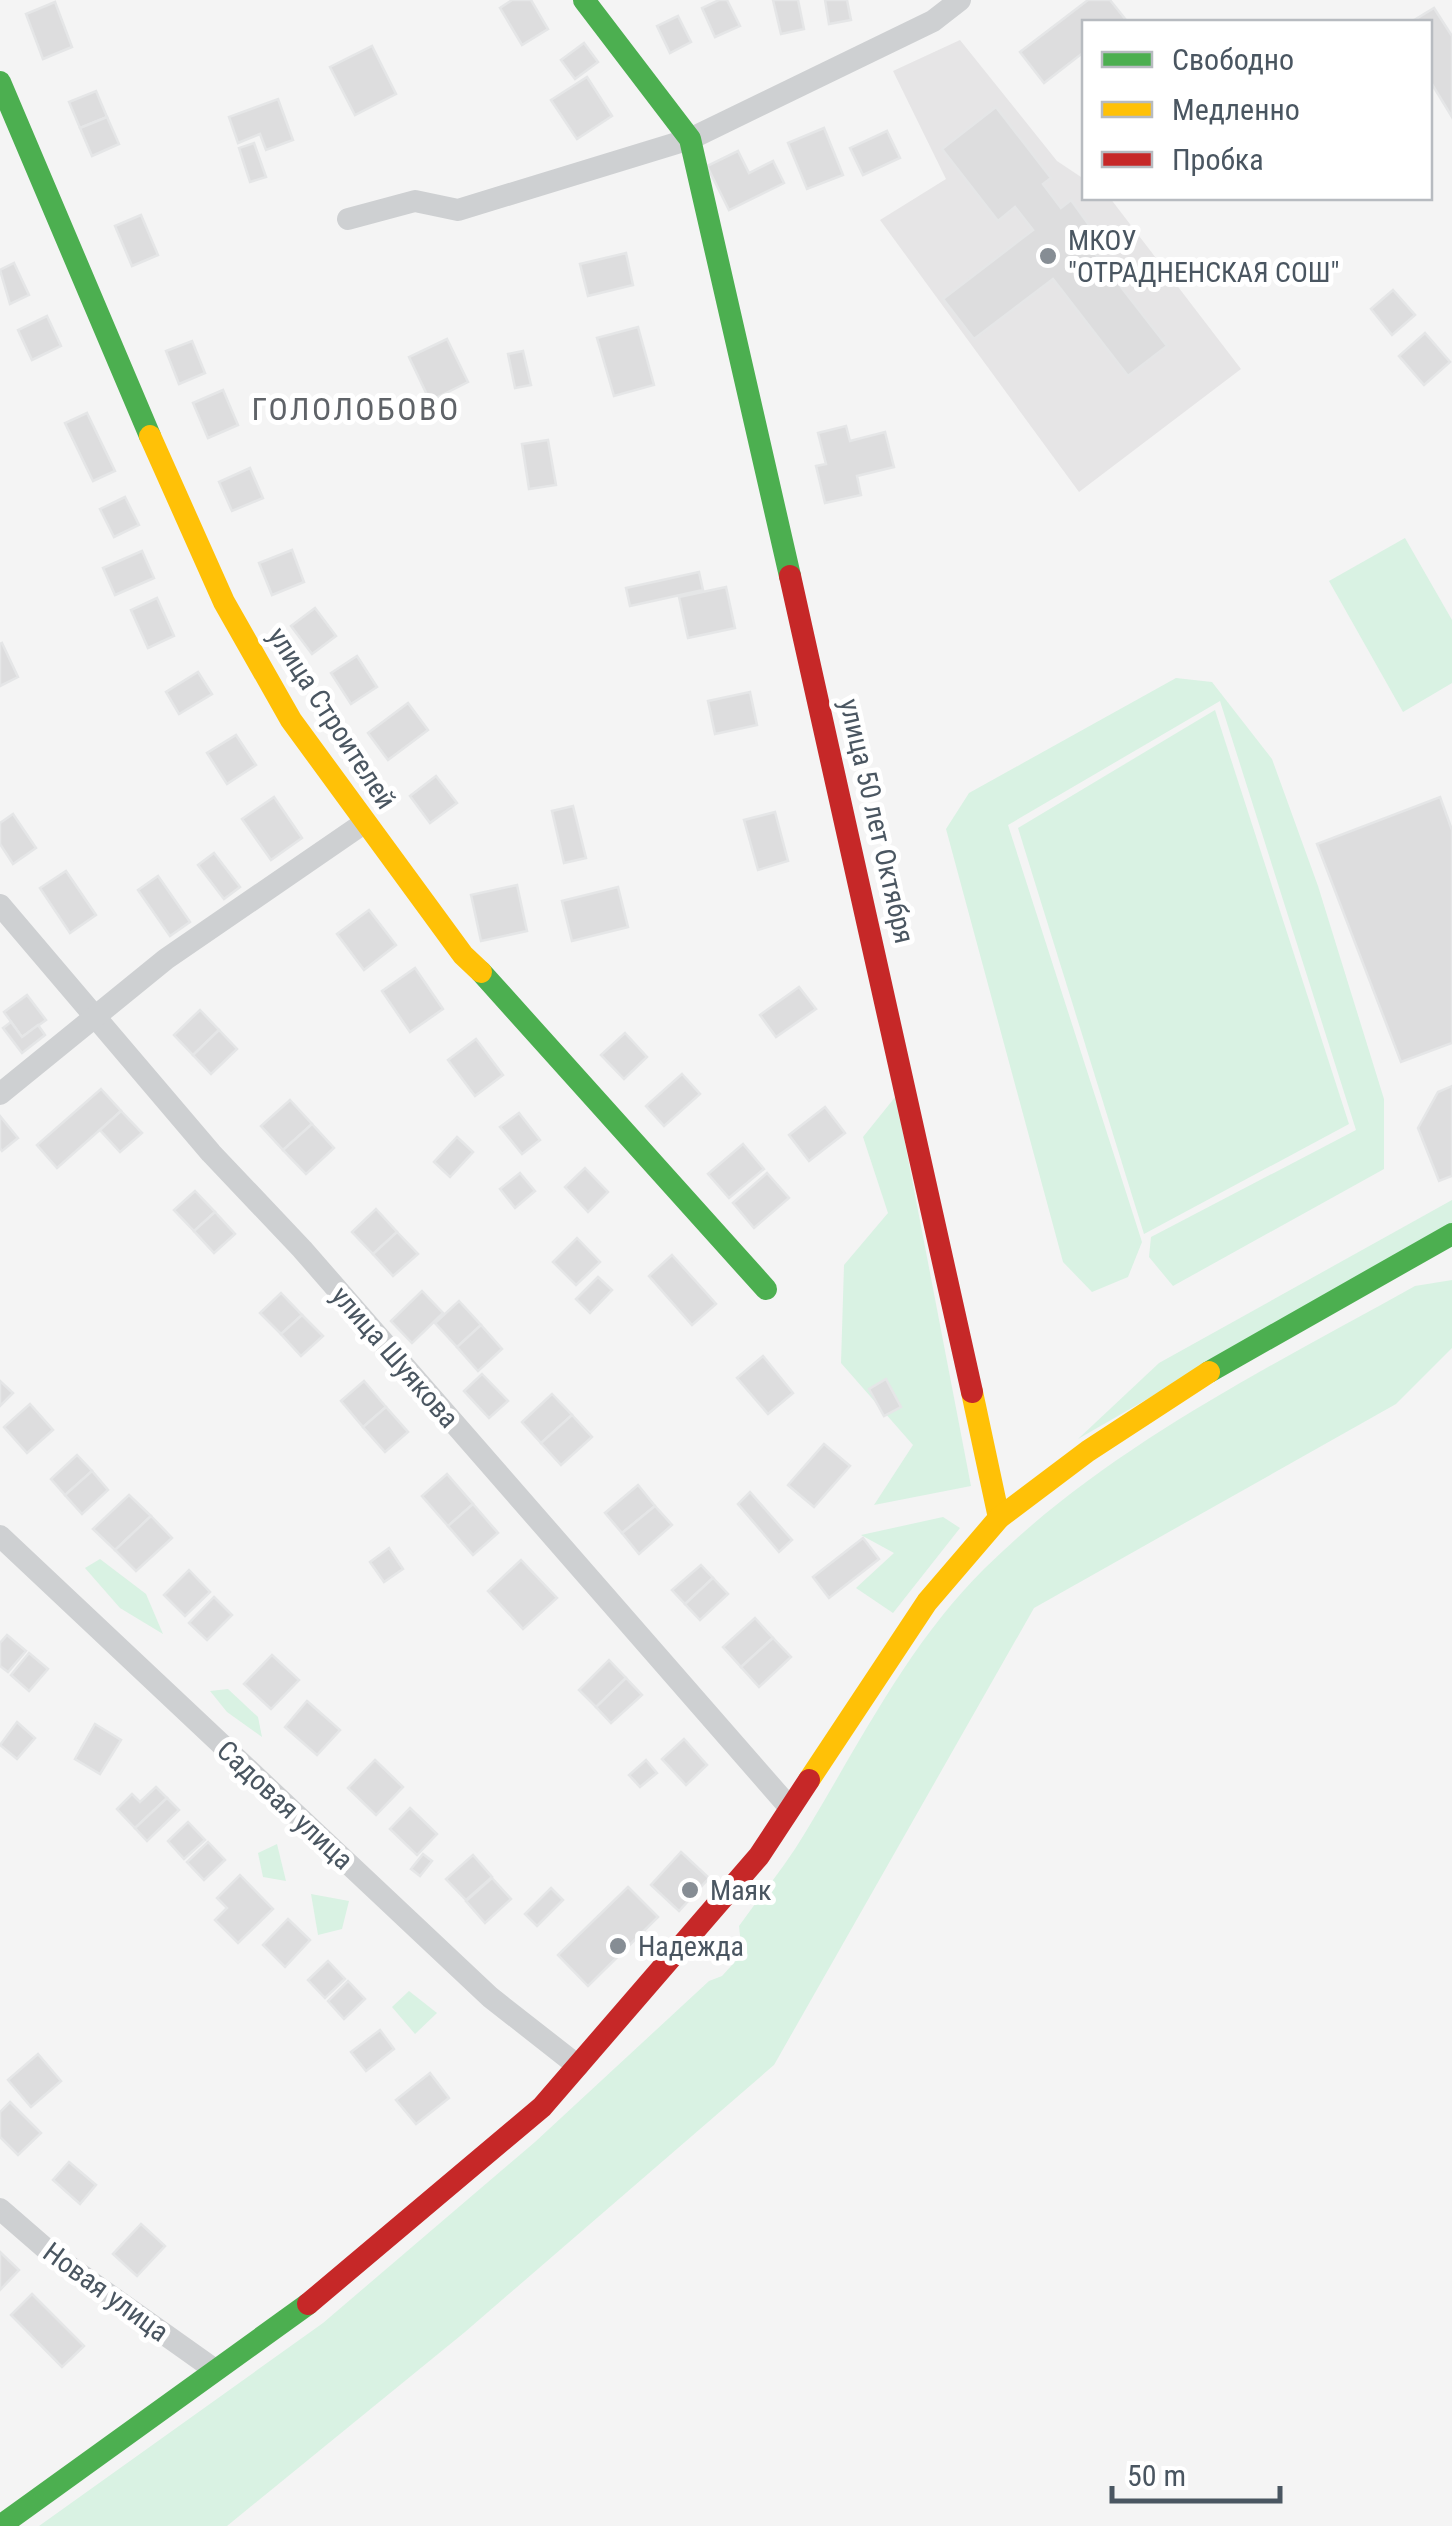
<svg xmlns="http://www.w3.org/2000/svg" width="1452" height="2526" font-family="'Roboto Condensed',sans-serif">
<rect width="100%" height="100%" fill="#f4f4f4"/>
<polygon fill="#e6e5e6" points="960,40 1057,161 1084,179 1084,198 1110,198 1241,369 1079,492 880,220 946,179 893,71"/>
<g fill="#d9f2e3">
<polygon points="1405,538 1452,620 1452,683 1403,712 1329,581"/>
<polygon points="1176,678 1212,682 1272,759 1318,886 1384,1099 1384,1169 1173,1286 1149,1257 1151,1237 1356,1130 1220,701 1008,825 1142,1242 1128,1277 1092,1292 1063,1262 946,829 969,793"/>
<polygon points="1215,710 1349,1124 1144,1234 1018,828"/>
<polygon points="896,1096 971,1486 874,1505 913,1445 841,1363 844,1265 888,1213 863,1137"/>
<polygon points="1452,1200 1452,1223 1078,1439 1159,1363"/>
<path d="M 1452,1280 L 1452,1348 L 1396,1404 L 1034,1608 L 774,2065 L 465,2332 L 227,2526 L 39,2526 L 323,2323 L 535,2142 L 709,1981 L 722,1976 L 742,1954 L 739,1926 C 761,1895 786,1865 805,1833 C 859,1744 909,1643 984,1569 C 1107,1447 1266,1369 1415,1286 Z"/>
<polygon points="943,1517 960,1528 893,1613 856,1588 894,1553 861,1535"/>
<polygon points="100,1559 146,1594 163,1634 120,1608 85,1568"/>
<polygon points="228,1689 258,1717 262,1737 227,1712 210,1691"/>
<polygon points="277,1844 286,1881 263,1877 258,1853"/>
<polygon points="311,1894 349,1901 342,1929 318,1935"/>
<polygon points="409,1991 437,2013 415,2034 392,2007"/>
</g>
<g fill="#ddddde" stroke="#e5e6e7" stroke-width="2.5">
<polygon points="512,0 531,0 548,29 522,45 500,8"/>
<polygon points="719,0 727,0 740,26 715,37 702,8"/>
<polygon points="773,0 798,0 804,29 781,34"/>
<polygon points="825,0 847,0 851,20 829,24"/>
<polygon points="1088,0 1110,0 1126,20 1084,22 1084,52 1044,83 1020,52"/>
<polygon points="55,2 72,47 43,59 26,14"/>
<polygon points="1434,8 1452,36 1452,117 1430,81 1430,22 1411,22"/>
<polygon points="678,16 691,42 670,53 657,26"/>
<polygon points="584,43 598,62 575,79 561,60"/>
<polygon points="372,46 396,94 355,115 330,67"/>
<polygon points="587,77 612,116 577,139 551,100"/>
<polygon points="96,91 107,117 80,128 69,102"/>
<polygon points="278,99 293,140 266,150 260,134 238,143 229,117"/>
<polygon points="996,107 1051,178 1043,184 1061,208 1071,200 1089,225 1079,233 1167,346 1128,376 1053,279 974,339 943,299 1033,230 1015,207 998,221 942,149"/>
<polygon points="107,117 119,144 92,156 80,128"/>
<polygon points="824,128 843,175 807,189 788,143"/>
<polygon points="887,131 900,158 863,175 850,148"/>
<polygon points="254,143 266,177 250,182 239,148"/>
<polygon points="738,151 749,173 773,161 784,183 729,210 707,166"/>
<polygon points="141,215 158,255 132,266 115,226"/>
<polygon points="626,253 633,285 588,296 580,264"/>
<polygon points="14,263 29,295 10,304 0,270"/>
<polygon points="1393,290 1415,315 1392,335 1371,309"/>
<polygon points="47,316 61,346 32,360 18,330"/>
<polygon points="638,327 654,385 614,396 597,338"/>
<polygon points="1425,333 1450,362 1424,385 1399,356"/>
<polygon points="447,339 468,382 430,401 409,357"/>
<polygon points="192,341 205,373 179,384 166,351"/>
<polygon points="523,351 531,385 515,388 508,354"/>
<polygon points="223,390 238,425 208,438 193,403"/>
<polygon points="87,413 115,471 93,481 65,423"/>
<polygon points="846,426 850,441 885,432 894,467 857,476 861,495 825,503 816,466 826,464 818,433"/>
<polygon points="548,440 556,485 529,489 522,444"/>
<polygon points="250,468 263,498 232,511 219,482"/>
<polygon points="125,497 139,525 114,537 100,509"/>
<polygon points="292,550 304,582 272,595 259,563"/>
<polygon points="142,551 154,578 115,595 103,568"/>
<polygon points="699,572 703,590 630,606 626,588"/>
<polygon points="726,587 735,628 688,638 679,597"/>
<polygon points="157,598 174,636 148,648 131,610"/>
<polygon points="315,608 336,636 312,654 291,626"/>
<polygon points="2,643 18,677 0,686 0,644"/>
<polygon points="357,656 377,687 351,704 331,673"/>
<polygon points="198,672 212,694 179,714 166,692"/>
<polygon points="750,692 757,725 715,734 708,701"/>
<polygon points="408,703 428,730 388,760 368,733"/>
<polygon points="236,735 256,765 227,784 207,753"/>
<polygon points="436,776 457,803 430,823 410,796"/>
<polygon points="274,797 302,838 271,860 242,819"/>
<polygon points="1440,797 1452,830 1452,1043 1401,1062 1317,844"/>
<polygon points="573,806 586,858 564,863 552,811"/>
<polygon points="775,812 788,861 758,870 744,820"/>
<polygon points="13,814 36,848 13,864 0,844 0,823"/>
<polygon points="214,853 240,887 224,899 198,865"/>
<polygon points="66,871 96,915 70,933 40,888"/>
<polygon points="158,876 190,922 170,936 138,890"/>
<polygon points="517,885 527,931 481,941 471,895"/>
<polygon points="618,887 628,927 572,941 562,901"/>
<polygon points="369,910 396,945 364,970 337,934"/>
<polygon points="415,968 443,1009 410,1032 382,991"/>
<polygon points="799,987 816,1009 776,1037 760,1015"/>
<polygon points="27,995 46,1020 22,1037 4,1012"/>
<polygon points="200,1010 219,1030 193,1055 174,1035"/>
<polygon points="11,1022 22,1037 38,1025 45,1035 22,1053 3,1028"/>
<polygon points="219,1030 237,1049 211,1074 193,1055"/>
<polygon points="625,1033 647,1057 624,1079 601,1055"/>
<polygon points="476,1039 503,1075 475,1096 448,1060"/>
<polygon points="682,1074 700,1094 664,1126 646,1106"/>
<polygon points="1452,1086 1452,1176 1439,1181 1418,1128 1438,1092"/>
<polygon points="101,1089 121,1111 57,1168 37,1145"/>
<polygon points="290,1100 312,1124 283,1150 261,1126"/>
<polygon points="825,1107 845,1133 809,1161 789,1135"/>
<polygon points="121,1111 142,1133 120,1152 100,1130"/>
<polygon points="519,1113 540,1140 522,1154 500,1127"/>
<polygon points="0,1116 18,1138 2,1151 0,1148"/>
<polygon points="312,1124 334,1148 306,1174 283,1150"/>
<polygon points="457,1137 473,1152 450,1177 434,1162"/>
<polygon points="743,1144 764,1169 729,1198 708,1174"/>
<polygon points="585,1168 608,1192 588,1212 565,1187"/>
<polygon points="520,1173 535,1191 515,1208 500,1189"/>
<polygon points="767,1173 789,1198 754,1228 733,1203"/>
<polygon points="195,1191 215,1212 194,1231 174,1210"/>
<polygon points="376,1209 397,1232 373,1254 352,1232"/>
<polygon points="215,1212 235,1234 214,1253 194,1231"/>
<polygon points="397,1232 418,1254 393,1276 373,1254"/>
<polygon points="577,1238 600,1262 576,1285 553,1262"/>
<polygon points="672,1255 716,1304 692,1325 649,1276"/>
<polygon points="598,1277 612,1290 590,1313 576,1299"/>
<polygon points="422,1291 443,1313 412,1343 391,1321"/>
<polygon points="281,1293 302,1315 281,1334 260,1313"/>
<polygon points="459,1301 481,1325 457,1347 435,1323"/>
<polygon points="302,1315 323,1336 301,1356 281,1334"/>
<polygon points="481,1325 502,1349 478,1371 457,1347"/>
<polygon points="763,1356 793,1393 768,1414 737,1378"/>
<polygon points="482,1374 508,1401 489,1418 464,1391"/>
<polygon points="886,1379 901,1407 884,1416 869,1389"/>
<polygon points="0,1381 13,1393 0,1406"/>
<polygon points="364,1381 386,1407 363,1427 341,1401"/>
<polygon points="552,1394 572,1415 541,1443 522,1422"/>
<polygon points="30,1404 53,1430 27,1453 4,1427"/>
<polygon points="386,1407 408,1432 385,1452 363,1427"/>
<polygon points="572,1415 592,1437 561,1465 541,1443"/>
<polygon points="824,1444 850,1466 814,1507 788,1485"/>
<polygon points="77,1455 92,1471 65,1495 51,1479"/>
<polygon points="92,1471 108,1490 82,1514 65,1495"/>
<polygon points="447,1474 473,1504 448,1526 422,1496"/>
<polygon points="638,1485 655,1506 622,1533 605,1513"/>
<polygon points="750,1492 792,1540 779,1552 738,1504"/>
<polygon points="129,1495 151,1516 115,1550 93,1529"/>
<polygon points="473,1504 498,1533 473,1555 448,1526"/>
<polygon points="655,1506 672,1525 639,1554 622,1533"/>
<polygon points="151,1516 172,1538 136,1571 115,1550"/>
<polygon points="863,1538 879,1559 829,1598 813,1577"/>
<polygon points="389,1548 403,1569 384,1582 370,1562"/>
<polygon points="521,1560 557,1598 523,1629 488,1591"/>
<polygon points="701,1565 713,1578 685,1604 672,1590"/>
<polygon points="189,1570 210,1592 185,1616 164,1595"/>
<polygon points="713,1578 728,1594 700,1620 685,1604"/>
<polygon points="214,1597 232,1615 207,1640 189,1623"/>
<polygon points="755,1618 773,1638 741,1667 723,1647"/>
<polygon points="7,1635 26,1651 8,1672 0,1666 0,1643"/>
<polygon points="773,1638 791,1657 759,1687 741,1667"/>
<polygon points="29,1653 48,1669 29,1691 11,1675"/>
<polygon points="272,1655 299,1680 271,1709 244,1684"/>
<polygon points="609,1660 626,1678 596,1707 579,1690"/>
<polygon points="626,1678 642,1695 611,1723 596,1707"/>
<polygon points="307,1701 340,1730 317,1755 285,1727"/>
<polygon points="17,1722 35,1738 17,1759 0,1745"/>
<polygon points="95,1724 121,1740 100,1774 75,1759"/>
<polygon points="684,1739 707,1765 686,1785 662,1759"/>
<polygon points="375,1760 403,1787 376,1815 348,1788"/>
<polygon points="646,1760 657,1773 640,1787 629,1775"/>
<polygon points="156,1787 167,1798 135,1828 117,1809 132,1794 140,1802"/>
<polygon points="167,1798 179,1810 147,1841 135,1828"/>
<polygon points="410,1808 437,1834 417,1855 390,1829"/>
<polygon points="188,1822 205,1840 184,1859 168,1841"/>
<polygon points="208,1842 225,1860 204,1880 187,1862"/>
<polygon points="681,1852 709,1878 679,1911 651,1885"/>
<polygon points="423,1854 432,1861 420,1876 411,1869"/>
<polygon points="473,1855 492,1877 466,1900 446,1879"/>
<polygon points="240,1875 273,1909 238,1943 215,1920 227,1908 217,1898"/>
<polygon points="492,1878 511,1899 485,1923 466,1901"/>
<polygon points="628,1887 658,1917 588,1986 558,1955"/>
<polygon points="551,1888 563,1900 537,1926 525,1914"/>
<polygon points="288,1919 310,1940 285,1967 263,1945"/>
<polygon points="328,1961 345,1979 325,1998 308,1980"/>
<polygon points="348,1981 365,1999 344,2019 328,2001"/>
<polygon points="380,2030 394,2049 366,2071 351,2052"/>
<polygon points="38,2054 61,2081 31,2107 8,2080"/>
<polygon points="430,2073 449,2098 416,2124 396,2100"/>
<polygon points="10,2102 41,2133 18,2155 0,2137 0,2112"/>
<polygon points="69,2162 96,2185 80,2204 53,2180"/>
<polygon points="141,2224 165,2246 137,2276 113,2254"/>
<polygon points="0,2252 19,2270 0,2290"/>
<polygon points="32,2294 84,2346 62,2367 11,2315"/>
</g>
<g fill="none" stroke-linecap="round" stroke-linejoin="round">
<g stroke="#ced0d2" stroke-width="22">
<polyline points="348,219 415,201 458,210 690,139 933,21 960,0"/>
<polyline points="0,905 211,1153 302,1249 790,1808"/>
<polyline points="0,1094 166,959 364,823"/>
<polyline points="0,1536 490,1997 578,2066"/>
<polyline points="0,2209 53,2255 215,2370"/>
</g>
<g stroke="#4caf50" stroke-width="22">
<polyline points="584,0 690,139 790,576"/>
<polyline points="0,82 150,436"/>
<polyline points="481,972 766,1289"/>
<polyline points="1209,1372 1452,1234"/>
<polyline points="0,2526 308,2304"/>
</g>
<g stroke="#ffc107" stroke-width="22">
<polyline points="150,436 224,602 291,720 463,955 481,972"/>
<polyline points="972,1392 999,1518"/>
<polyline points="809,1780 927,1602 999,1518 1088,1451 1209,1372"/>
</g>
<g stroke="#c62828" stroke-width="22">
<polyline points="790,576 972,1392"/>
<polyline points="308,2304 542,2107 759,1856 809,1780"/>
</g>
</g>
<g fill="#868d94" stroke="#fff" stroke-width="4">
<circle cx="1048" cy="256" r="10"/>
<circle cx="690" cy="1890" r="10"/>
<circle cx="618" cy="1946" r="10"/>
</g>
<g text-anchor="middle" dominant-baseline="central" stroke-width="10" stroke-linejoin="round" paint-order="stroke">
<g font-size="28" fill="#4a5661" stroke="#fff" text-anchor="start">
<text x="1068" y="240">МКОУ<tspan x="1068" dy="32">"ОТРАДНЕНСКАЯ СОШ"</tspan></text>
<text x="710" y="1890">Маяк</text>
<text x="638" y="1946">Надежда</text>
</g>
<g font-size="28" fill="#4a5661" stroke="#fff">
<text transform="translate(332 718) rotate(57)">улица Строителей</text>
<text transform="translate(877 821) rotate(77)">улица 50 лет Октября</text>
<text transform="translate(395 1357) rotate(49)">улица Шуякова</text>
<text transform="translate(285 1805) rotate(43)">Садовая улица</text>
<text transform="translate(106 2292) rotate(36)">Новая улица</text>
</g>
<g font-size="32" letter-spacing="2.5" fill="#5f6368" stroke="#fff">
<text x="356" y="409">ГОЛОЛОБОВО</text>
</g>
</g>
<rect x="1082" y="20" width="350" height="180" fill="#ffffff" stroke="#b7bbc0" stroke-width="2.5"/>
<rect x="1102" y="52" width="50" height="15" fill="#4caf50" stroke="#b7bbc0" stroke-width="2.5"/>
<text x="1172" y="70" font-size="30" fill="#4a5661">Свободно</text>
<rect x="1102" y="102" width="50" height="15" fill="#ffc107" stroke="#b7bbc0" stroke-width="2.5"/>
<text x="1172" y="120" font-size="30" fill="#4a5661">Медленно</text>
<rect x="1102" y="152" width="50" height="15" fill="#c62828" stroke="#b7bbc0" stroke-width="2.5"/>
<text x="1172" y="170" font-size="30" fill="#4a5661">Пробка</text>
<path d="M1112 2486v15h168v-15" fill="none" stroke="#4a5661" stroke-width="5"/>
<text x="1127" y="2486" font-size="30" fill="#4a5661" stroke="#ffffff" stroke-width="8" paint-order="stroke">50 m</text>
</svg>
